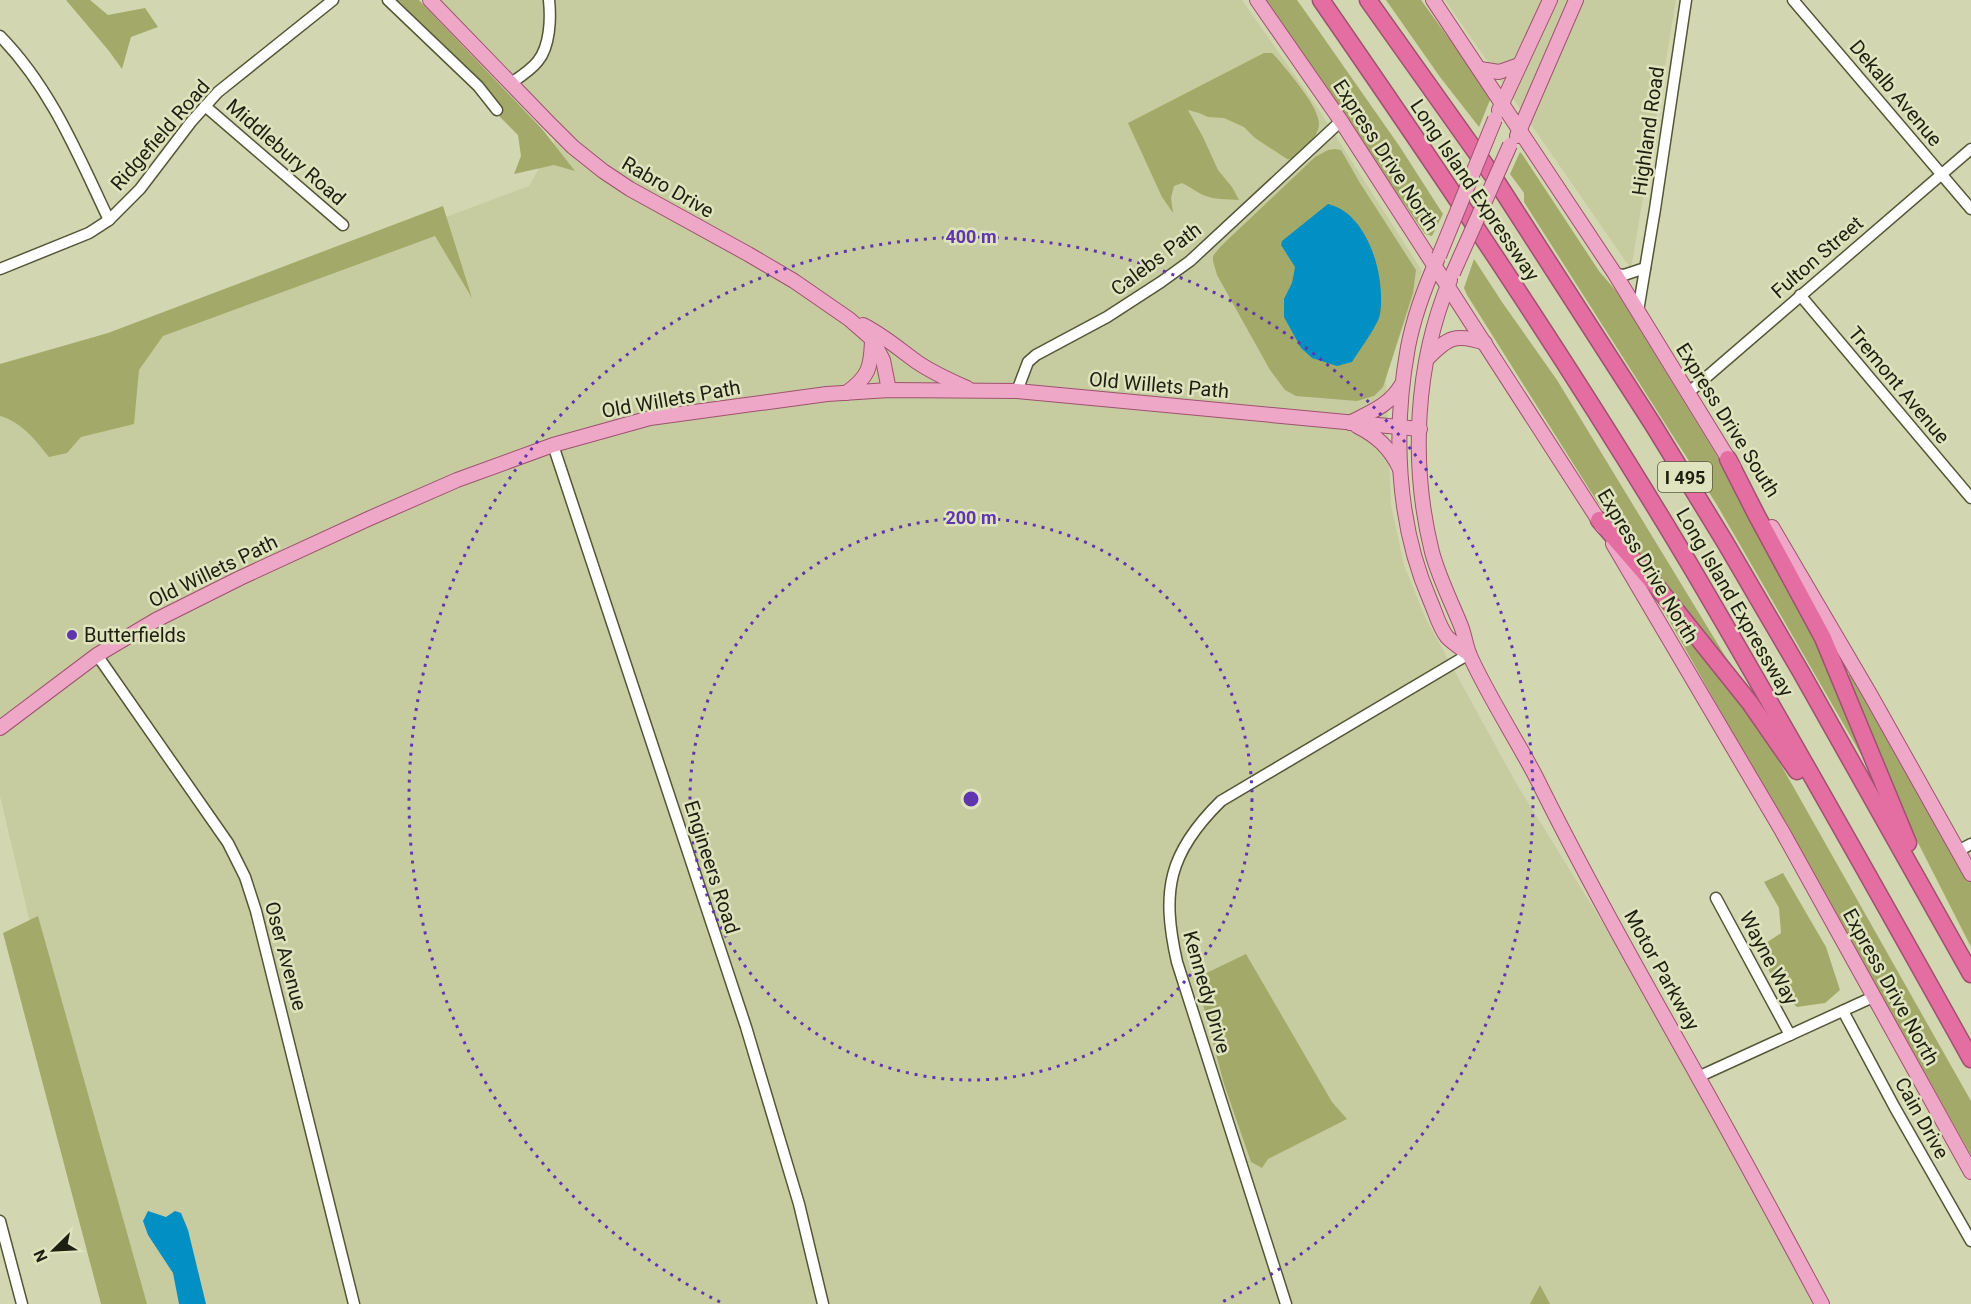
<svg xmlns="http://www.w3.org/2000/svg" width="1971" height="1304" font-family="Roboto,sans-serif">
<rect width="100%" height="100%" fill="#d2d7b1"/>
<g fill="#c7cba0">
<polygon points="440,0 1242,0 1319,110 1422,271 1386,378 1391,505 1404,565 1426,619 1516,783 1698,1077 1827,1304 120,1304 0,796 0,384 529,186 561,129"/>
<polygon points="1445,0 1676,0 1631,269"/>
</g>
<g fill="#a3aa69">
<polygon points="66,0 90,0 108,15 145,8 158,27 131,37 122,69 109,51"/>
<polygon points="383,0 419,0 542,129 575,171 554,165 514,174 521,156 518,135"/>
<polygon points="1263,0 1297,0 1307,14 1400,147 1443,214 1432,236 1425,234"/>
<polygon points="1386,0 1421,0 1466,62 1490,100 1479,127 1440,77"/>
<path d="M 1264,53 L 1272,53 L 1277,58 C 1288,72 1320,107 1319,125 C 1318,137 1303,152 1295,160 L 1287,159 L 1255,138 L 1244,127 L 1224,118 L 1208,117 L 1199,113 L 1188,110 L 1203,137 L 1218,170 L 1232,187 L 1239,200 C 1228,199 1214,200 1203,195 C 1196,192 1189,186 1182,183 L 1174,186 L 1171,198 L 1173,213 L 1162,197 L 1128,123 Z"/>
<polygon points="1335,149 1341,150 1360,183 1416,270 1413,293 1383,387 1374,396 1357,401 1296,396 1285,390 1270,370 1217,275 1213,261 1213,256 1220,247 1315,157 1328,150"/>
<polygon points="1520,152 1522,154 1599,271 1617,292 1714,451 1807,612 1866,763 1717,505 1524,202 1524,193 1510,174"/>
<path d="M 443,206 L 472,298 L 435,236 L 163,336 L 139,370 L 134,424 L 81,437 L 67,453 L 49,457 C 36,441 22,422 0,416 L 0,364 L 108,333 Z"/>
<polygon points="1474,259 1502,302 1557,380 1747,692 1598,503 1467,295 1464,288"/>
<polygon points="1668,611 1747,712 1772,749 1971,1101 1971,1155 1665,613"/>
<polygon points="1853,673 1971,881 1971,947 1910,827 1848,675"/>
<polygon points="1783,873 1826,947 1840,990 1825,1003 1797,1007 1784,995 1769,971 1763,945 1781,933 1779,908 1764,882"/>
<polygon points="38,916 147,1304 101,1304 3,933"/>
<polygon points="1246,954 1332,1102 1347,1119 1268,1159 1262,1168 1251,1162 1224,1084 1196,978"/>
<polygon points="1540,1285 1550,1304 1530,1304"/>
</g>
<g fill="#018fc4">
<path d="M 1328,204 C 1368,213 1386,277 1380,314 C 1379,324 1358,352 1352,362 L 1337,366 L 1312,358 L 1301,348 L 1284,317 L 1284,299 L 1292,283 L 1295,267 L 1281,245 L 1282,241 Z"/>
<polygon points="148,1211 166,1217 175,1211 181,1213 188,1230 206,1304 179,1304 173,1273 148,1235 143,1221"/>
</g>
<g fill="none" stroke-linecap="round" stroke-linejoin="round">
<defs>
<g id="minor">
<polyline points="388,0 478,86 497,110"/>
<polyline points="1793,0 1971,209"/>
<path d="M 0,36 C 51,88 78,155 109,220"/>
<path d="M 511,83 C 520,77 531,70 538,61 C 550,46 551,19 549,0"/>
<polyline points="205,106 343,225"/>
<polyline points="0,269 89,233 109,220 140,189 191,122 218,92 333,0"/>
<polyline points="1615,274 1624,275 1645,268"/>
<polyline points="1800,295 1971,498"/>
<polyline points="1638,311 1655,209 1686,0"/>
<polyline points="1017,391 1028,362 1036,355 1107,317 1161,282 1190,261 1341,121"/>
<polyline points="1688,393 1971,149"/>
<polyline points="553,445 746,1027 799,1204 823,1304"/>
<polyline points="97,655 228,843 245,877 256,911 354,1304"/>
<polyline points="1958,851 1971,844"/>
<polyline points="1716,898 1790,1035"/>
<polyline points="1843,1011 1895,1108 1971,1241"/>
<polyline points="1698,1077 1873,997"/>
<polyline points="0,1221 22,1304"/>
<path d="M 1286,1304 L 1177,962 C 1161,891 1168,853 1221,801 L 1469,654"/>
</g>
<g id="major">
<polyline points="430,0 549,123 573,147 603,171 630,189 748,254 794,281 849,319 872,339 883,360 889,390"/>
<polyline points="1257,0 1341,121 1603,527"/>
<polyline points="1433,0 1615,274 1734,468"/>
<polyline points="1480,69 1499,72 1519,65"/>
<polyline points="1499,110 1550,0"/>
<polyline points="1517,136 1576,0"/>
<path d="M 1437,260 C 1424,289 1414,316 1408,347 C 1393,429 1396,522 1430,600 C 1435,611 1439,627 1447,637 C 1453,643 1462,649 1469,654"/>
<path d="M 1450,280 C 1415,364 1410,464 1432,552 C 1439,578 1451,601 1461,626 C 1465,636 1466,648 1471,658 C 1490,699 1515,737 1536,777 C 1586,878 1642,977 1697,1075 C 1740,1151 1781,1228 1822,1304"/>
<path d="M 863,325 C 883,335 899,349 917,362 C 933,373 949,380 967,388"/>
<path d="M 1427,359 C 1448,337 1456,333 1485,343"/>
<path d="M 846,393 C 869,377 871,367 872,341"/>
<path d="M 1350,423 C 1372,411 1389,406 1402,384"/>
<path d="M 1357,426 C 1377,436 1390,448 1400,469"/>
<polyline points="1772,527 1870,694 1971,874"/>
<polyline points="1613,544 1782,831 1971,1172"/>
<polyline points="0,728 97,655 156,620 240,578 368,519 457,480 553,445 650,418 827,394 889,390 1017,391 1420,429"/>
</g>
<g id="highway">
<path d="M 1321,0 C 1449,185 1575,372 1690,565 C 1786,728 1879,894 1971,1059"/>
<polyline points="1368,0 1493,176 1652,423 1725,542 1801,672 1971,974"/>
<polyline points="1728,459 1757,516 1823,638 1908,843"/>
<polyline points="1599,520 1658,588 1750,703 1797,771"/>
</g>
</defs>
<use href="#minor" stroke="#535736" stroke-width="13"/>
<use href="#major" stroke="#9e526f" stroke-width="16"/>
<use href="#highway" stroke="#9e526f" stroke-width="19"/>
<use href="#minor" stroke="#fff" stroke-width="10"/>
<use href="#major" stroke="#efa7c7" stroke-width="14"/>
<use href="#highway" stroke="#e46da2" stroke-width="16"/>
<defs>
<g id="major-bridge">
<polyline points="1439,256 1495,119"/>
<polyline points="1453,273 1510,145"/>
</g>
</defs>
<use href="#major-bridge" stroke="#9e526f" stroke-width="16" stroke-linecap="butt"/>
<use href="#major-bridge" stroke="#efa7c7" stroke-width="14"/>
</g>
<g fill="none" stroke="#5f36ae" stroke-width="3" stroke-dasharray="3 6">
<circle cx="971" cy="799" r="281"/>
<path d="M720 1302A562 562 0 1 1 1222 1302"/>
</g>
<circle fill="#5f36ae" stroke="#dfe4be" stroke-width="2" cx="72" cy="635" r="6"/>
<g text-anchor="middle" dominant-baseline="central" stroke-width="5" stroke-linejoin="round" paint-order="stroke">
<rect fill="#dfe4be" stroke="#575a45" stroke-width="1.5" x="1658" y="462" width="54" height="30" rx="4.5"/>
<g font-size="18" font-weight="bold" fill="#1d1f11">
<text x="1685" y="477">I 495</text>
</g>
<g font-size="20" fill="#1d1f11" stroke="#dfe4be">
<text transform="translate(1896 93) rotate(50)">Dekalb Avenue</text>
<text transform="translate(1648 131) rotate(-82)">Highland Road</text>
<text transform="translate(160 135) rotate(-49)">Ridgefield Road</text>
<text transform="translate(286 152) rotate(41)">Middlebury Road</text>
<text transform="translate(1386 155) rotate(57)">Express Drive North</text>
<text transform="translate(668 187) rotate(30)">Rabro Drive</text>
<text transform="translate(1475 190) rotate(56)">Long Island Expressway</text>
<text transform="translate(1817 257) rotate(-41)">Fulton Street</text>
<text transform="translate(1156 259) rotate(-37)">Calebs Path</text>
<text transform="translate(1159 385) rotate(5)">Old Willets Path</text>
<text transform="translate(1899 385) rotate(50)">Tremont Avenue</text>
<text transform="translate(671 399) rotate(-10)">Old Willets Path</text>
<text transform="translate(1728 420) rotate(58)">Express Drive South</text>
<text transform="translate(1648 566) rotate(59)">Express Drive North</text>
<text transform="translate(213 571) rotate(-26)">Old Willets Path</text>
<text transform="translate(1735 602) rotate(60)">Long Island Expressway</text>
<text transform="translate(712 867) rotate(72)">Engineers Road</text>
<text transform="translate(286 956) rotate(75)">Oser Avenue</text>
<text transform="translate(1769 958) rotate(62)">Wayne Way</text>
<text transform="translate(1662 970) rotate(61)">Motor Parkway</text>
<text transform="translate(1891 987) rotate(61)">Express Drive North</text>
<text transform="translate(1207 992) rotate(74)">Kennedy Drive</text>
<text transform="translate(1922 1118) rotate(61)">Cain Drive</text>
</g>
<g font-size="20" fill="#1d1f11" stroke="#dfe4be" text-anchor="start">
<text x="84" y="635">Butterfields</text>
</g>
</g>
<circle cx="971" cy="799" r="9" fill="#5f36ae" stroke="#dfe4be" stroke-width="3"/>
<g font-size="18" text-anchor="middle" font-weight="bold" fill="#5f36ae" stroke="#dfe4be" stroke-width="5" stroke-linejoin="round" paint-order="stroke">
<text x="971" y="243">400 m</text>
<text x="971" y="524">200 m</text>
</g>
<g transform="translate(54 1250) rotate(246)" stroke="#dfe4be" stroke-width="4.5" paint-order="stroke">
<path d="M0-4.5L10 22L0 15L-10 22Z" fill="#1d1f11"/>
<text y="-9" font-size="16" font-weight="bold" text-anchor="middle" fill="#1d1f11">N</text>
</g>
</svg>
